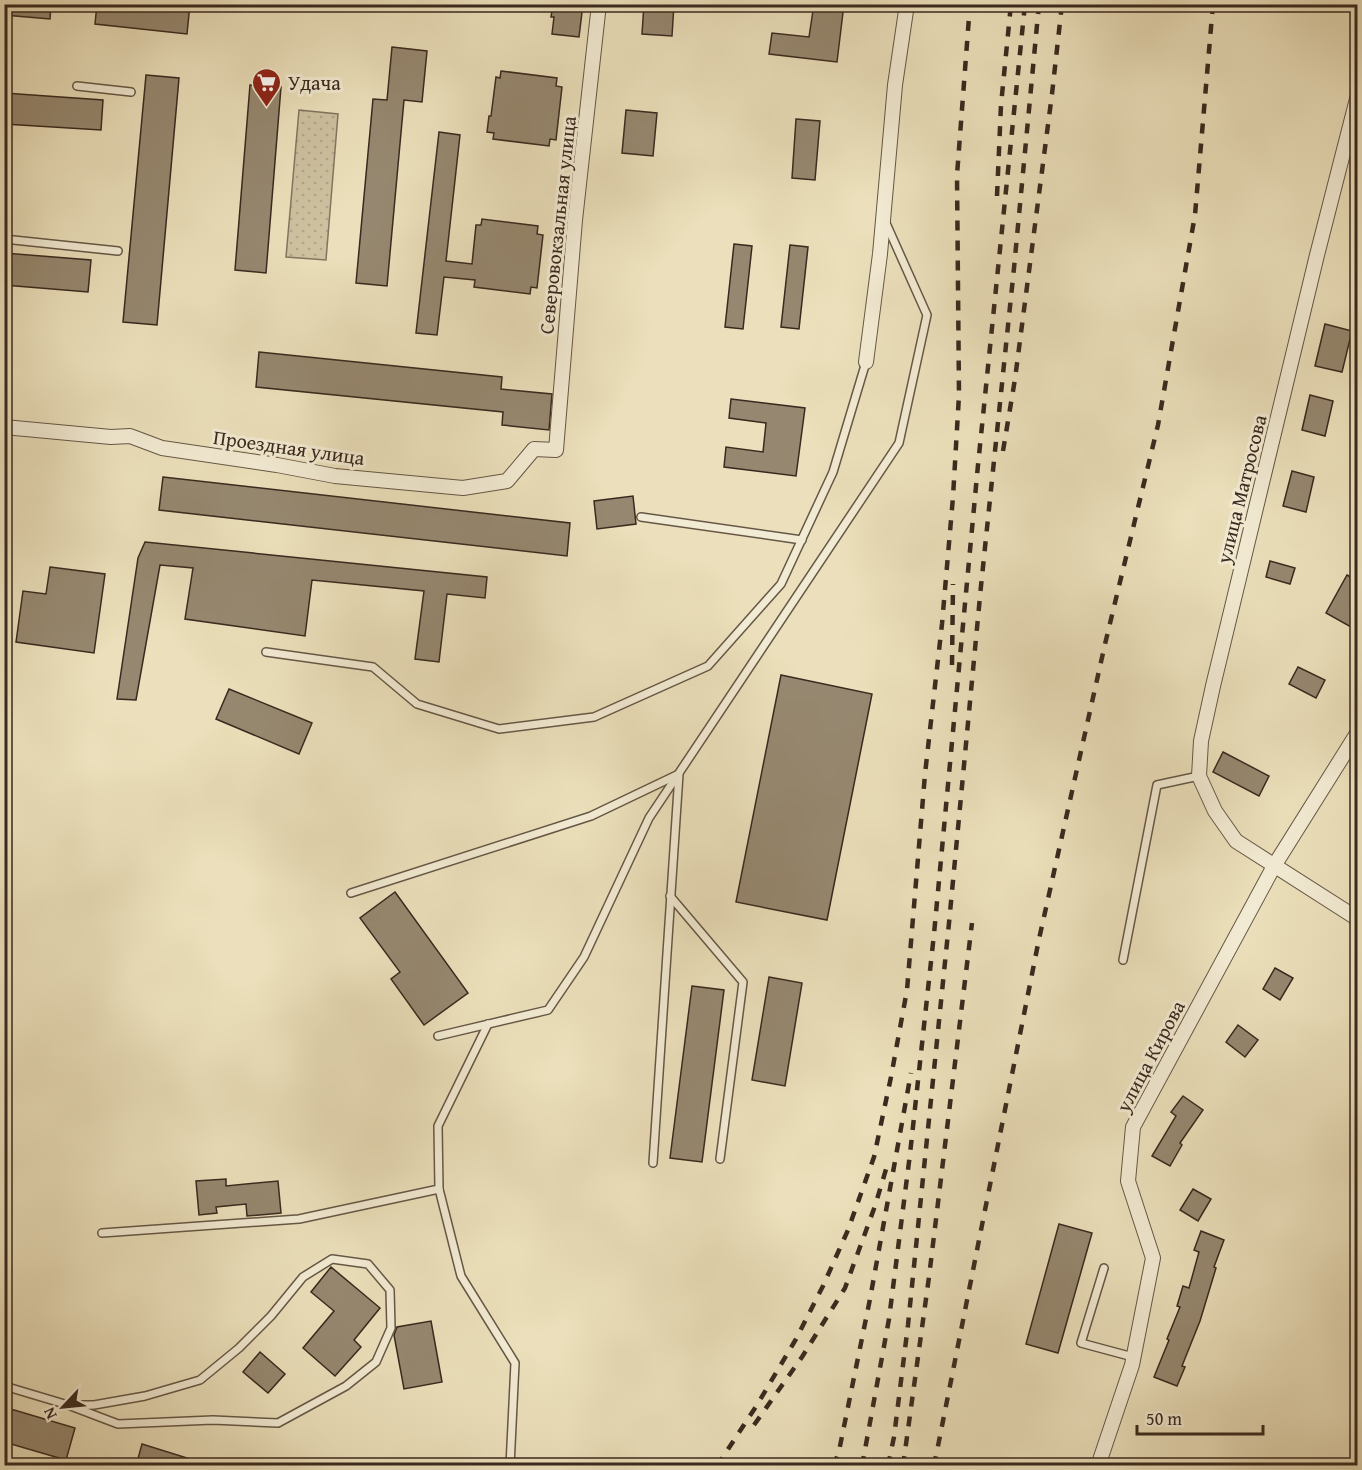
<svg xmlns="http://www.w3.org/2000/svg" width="1362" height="1470" font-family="'Gentium Book Plus',serif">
<defs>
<pattern id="grass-dots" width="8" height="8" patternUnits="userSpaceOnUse" patternTransform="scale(1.5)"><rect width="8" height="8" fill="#cdc1a0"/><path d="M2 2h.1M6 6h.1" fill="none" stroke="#b1a689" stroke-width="1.8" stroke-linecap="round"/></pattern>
</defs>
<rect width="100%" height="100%" fill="#ebe0bb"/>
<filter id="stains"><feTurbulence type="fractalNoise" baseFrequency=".00333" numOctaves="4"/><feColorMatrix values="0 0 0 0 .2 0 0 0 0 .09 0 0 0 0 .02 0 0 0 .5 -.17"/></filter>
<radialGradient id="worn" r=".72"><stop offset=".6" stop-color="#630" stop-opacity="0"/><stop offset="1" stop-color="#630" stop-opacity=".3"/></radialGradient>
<polygon fill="url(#grass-dots)" stroke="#847560" stroke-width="1.5" points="299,110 338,114 326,260 286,257"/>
<g fill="#968870" stroke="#3a291f" stroke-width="1.5">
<polygon points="4,4 51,4 50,19 4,15"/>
<polygon points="97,4 190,4 187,34 95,24"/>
<polygon points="553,4 583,4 579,37 552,34 554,17 551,17"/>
<polygon points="644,4 674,4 672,36 642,34"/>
<polygon points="814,4 844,4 837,62 769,54 772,33 809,37"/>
<polygon points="392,47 427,51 422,102 404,100 387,286 356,283 373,99 387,100"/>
<polygon points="501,71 557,78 556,86 562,87 556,140 550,139 549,146 493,139 494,133 487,132 489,116 491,116 496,77 500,78"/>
<polygon points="146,75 179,78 157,325 123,322"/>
<polygon points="250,85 281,87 266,273 235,270"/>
<polygon points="4,93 103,100 101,130 4,124"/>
<polygon points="626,110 657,113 653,156 622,153"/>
<polygon points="796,119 820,121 815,180 792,178"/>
<polygon points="439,132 460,135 446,261 472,264 476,225 481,225 482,219 538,226 537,234 543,235 537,288 531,287 530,294 474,287 475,280 444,277 437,335 416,333"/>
<polygon points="734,244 752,246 743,329 725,327"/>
<polygon points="790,245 808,247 799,329 781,327"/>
<polygon points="4,253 91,260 88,292 4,285"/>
<polygon points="1325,324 1352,331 1342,372 1315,366"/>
<polygon points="259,352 502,377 501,389 552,394 549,430 502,425 503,412 256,387"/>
<polygon points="1310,395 1333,401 1325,436 1302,430"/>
<polygon points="731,399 805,408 796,476 724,467 726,447 763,452 766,423 729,418"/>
<polygon points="1292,471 1314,477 1306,512 1283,506"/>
<polygon points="163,477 570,523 567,556 159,510"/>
<polygon points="633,496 636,524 597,529 594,501"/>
<polygon points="145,542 487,577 485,598 447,594 439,662 415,659 424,591 312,580 305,636 185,619 193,568 160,565 136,700 117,699 138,558"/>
<polygon points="1270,561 1295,568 1290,584 1266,577"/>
<polygon points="50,567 105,574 94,653 16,642 23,591 46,594"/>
<polygon points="1347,575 1358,581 1358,616 1351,627 1326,613"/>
<polygon points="1298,667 1325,680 1316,698 1289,684"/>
<polygon points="781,675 872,694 827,920 736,902"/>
<polygon points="229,689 312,723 299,754 216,719"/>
<polygon points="1223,752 1269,776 1259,796 1213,772"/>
<polygon points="395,892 468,993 424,1025 391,979 400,972 360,918"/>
<polygon points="1275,968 1293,978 1280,1000 1263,989"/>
<polygon points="769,977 802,983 785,1086 752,1080"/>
<polygon points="692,986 724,990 702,1162 670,1158"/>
<polygon points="1238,1025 1258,1040 1245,1057 1226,1042"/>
<polygon points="1183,1096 1203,1110 1180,1143 1182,1145 1170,1166 1152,1156 1176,1116 1171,1112"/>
<polygon points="226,1179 226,1186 278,1181 281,1213 247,1216 246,1204 216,1207 217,1213 199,1215 196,1181"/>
<polygon points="1193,1189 1211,1199 1198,1221 1180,1210"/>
<polygon points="1059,1224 1092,1233 1058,1353 1026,1344"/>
<polygon points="1201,1231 1224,1240 1214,1267 1216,1268 1200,1321 1182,1366 1185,1367 1177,1386 1154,1377 1169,1340 1167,1339 1180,1307 1177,1306 1183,1286 1189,1288 1199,1252 1194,1250"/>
<polygon points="331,1267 380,1308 354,1340 361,1347 335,1376 303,1348 334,1311 311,1292"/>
<polygon points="431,1321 442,1382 404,1389 394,1335 397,1327"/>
<polygon points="260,1352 285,1374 268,1393 243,1372"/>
<polygon points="4,1407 75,1428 66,1460 4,1442"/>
<polygon points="142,1444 200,1462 200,1466 136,1466"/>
</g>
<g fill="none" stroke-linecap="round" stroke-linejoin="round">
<defs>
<g id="service">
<polyline points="77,86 131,92"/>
<polyline points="4,239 118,251"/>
<polyline points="641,517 802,540"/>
<polyline points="266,652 373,667 417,704 499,729 594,717 708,666 781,584 833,472 866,362"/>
<polyline points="351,893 591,816 679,774 653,1163"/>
<polyline points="670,896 743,982 720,1159"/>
<polyline points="1123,960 1157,785 1199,776"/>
<polyline points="438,1036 548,1010 584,957 649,818 899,443 927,315 885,221"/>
<polyline points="439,1189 461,1276 515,1363 510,1466"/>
<polyline points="102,1233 299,1219 439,1189 438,1126 488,1024"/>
<polyline points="1104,1268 1081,1343 1133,1357"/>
<polyline points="4,1385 11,1388 68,1405 118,1424 213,1420 278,1423 346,1386 376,1362 391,1328 390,1290 368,1264 332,1259 303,1277 271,1316 239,1348 200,1380 145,1396 94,1405 68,1405"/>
</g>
<g id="minor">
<polyline points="1358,95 1317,255 1213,686 1201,741 1199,776 1215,811 1236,841 1358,919"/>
<polyline points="866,362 880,254 895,85 907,4"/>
<polyline points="4,427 111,437 130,436 162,448 277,465 335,476 463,488 507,481 534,449 556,450 575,220 599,4"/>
<polyline points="1098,1466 1132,1365 1153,1258 1128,1181 1133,1127 1274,866 1358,732"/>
</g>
</defs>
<use href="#service" stroke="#665746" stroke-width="10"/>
<use href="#minor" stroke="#665746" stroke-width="16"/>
<use href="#service" stroke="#f2ebd3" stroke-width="7"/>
<use href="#minor" stroke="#f2ebd3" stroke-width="14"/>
<g stroke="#3a291f" stroke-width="4.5" stroke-dasharray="10 10" stroke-linecap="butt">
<polyline points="997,196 1001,105 1011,4"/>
<polyline points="1003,451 1015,379 1052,94 1062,4"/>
<polyline points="952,665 953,584"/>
<polyline points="754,1425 802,1357 845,1288 875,1206 887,1166"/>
<polyline points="717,1466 757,1405 796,1339 823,1286 848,1230 874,1157 891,1077 907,990 925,774 942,624 953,497 959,395 957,175 970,4"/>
<polyline points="834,1466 839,1451 870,1299 911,1073"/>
<polyline points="862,1466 889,1319 910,1154 934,934 978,465 1025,4"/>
<polyline points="888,1466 894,1437 908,1325 949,923 981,586 1014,268 1039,4"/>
<polyline points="903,1466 929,1277 972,923"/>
<polyline points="934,1466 1039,939 1105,644 1158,425 1195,215 1213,4"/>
</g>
</g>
<defs>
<symbol id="supermarket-pin" viewBox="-11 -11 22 30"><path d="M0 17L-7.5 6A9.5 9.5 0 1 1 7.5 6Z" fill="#8f2418" stroke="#f2ebd3"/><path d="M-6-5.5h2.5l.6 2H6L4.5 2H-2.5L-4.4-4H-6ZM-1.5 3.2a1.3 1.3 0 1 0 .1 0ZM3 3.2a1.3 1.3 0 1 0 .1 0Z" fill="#fff"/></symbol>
</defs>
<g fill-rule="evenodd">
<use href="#supermarket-pin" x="250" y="66" width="33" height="45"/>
</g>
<g text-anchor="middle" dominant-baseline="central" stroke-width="6" stroke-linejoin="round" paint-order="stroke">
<g font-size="20" fill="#3a291f" stroke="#f2ebd3" text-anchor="start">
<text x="288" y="82">Удача</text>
</g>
<g font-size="20" fill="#3a291f" stroke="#f2ebd3">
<text transform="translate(557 225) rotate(-84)">Северовокзальная улица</text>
<text transform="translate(289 447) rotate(8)">Проездная улица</text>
<text transform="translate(1241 489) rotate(-76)">улица Матросова</text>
<text transform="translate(1150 1056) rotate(-62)">улица Кирова</text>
</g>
</g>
<rect width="1362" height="1470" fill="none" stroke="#ebe0bb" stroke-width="24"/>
<rect x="6" y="6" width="1350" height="1458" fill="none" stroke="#3a291f" stroke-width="3"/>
<rect x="12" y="12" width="1338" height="1446" fill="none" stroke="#3a291f" stroke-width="1.5"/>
<g transform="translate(63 1407) rotate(244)" stroke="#f2ebd3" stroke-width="4.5" paint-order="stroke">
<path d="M0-4.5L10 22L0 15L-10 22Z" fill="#3a291f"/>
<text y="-9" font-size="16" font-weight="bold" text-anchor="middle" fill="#3a291f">N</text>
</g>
<path d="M1137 1425v9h126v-9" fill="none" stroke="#3a291f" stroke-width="3"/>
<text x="1146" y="1425" font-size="18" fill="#3a291f" stroke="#f2ebd3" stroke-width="4.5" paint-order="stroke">50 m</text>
<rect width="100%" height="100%" filter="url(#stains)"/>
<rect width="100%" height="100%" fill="url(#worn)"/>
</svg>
